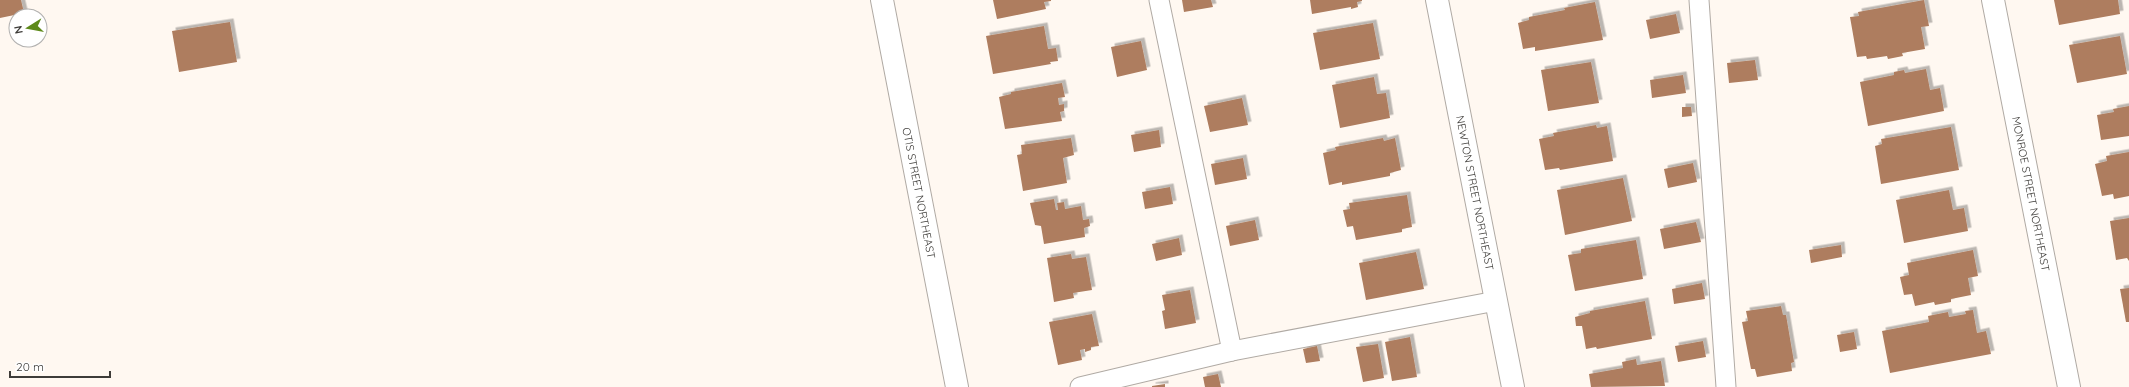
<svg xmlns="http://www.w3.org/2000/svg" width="2129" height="387" font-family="Quicksand,sans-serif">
<defs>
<filter id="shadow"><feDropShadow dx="3.5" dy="-3.5" stdDeviation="0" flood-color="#0004"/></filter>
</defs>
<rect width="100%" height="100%" fill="#fff8f1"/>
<g fill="#ae7d5f" filter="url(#shadow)">
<polygon points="0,0 21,0 24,13 0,18"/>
<polygon points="993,0 1051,0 1051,1 1044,2 1046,9 997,19"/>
<polygon points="1182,0 1211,0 1213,7 1184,12"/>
<polygon points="1310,0 1362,0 1362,1 1357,2 1358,7 1351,9 1351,7 1312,14"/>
<polygon points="1924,0 1929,26 1921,27 1925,49 1902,53 1903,56 1888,59 1887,56 1867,59 1866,56 1857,57 1850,17 1859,16 1858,12"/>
<polygon points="2054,0 2118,0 2120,14 2059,25"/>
<polygon points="1595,2 1603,40 1535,51 1535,47 1523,49 1518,23 1529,20 1529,17 1565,10 1564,8"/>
<polygon points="1676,14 1680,33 1650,39 1646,20"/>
<polygon points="230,22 237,62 179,72 172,31"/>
<polygon points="1373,23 1380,59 1320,70 1313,33"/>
<polygon points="1044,26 1048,49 1056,48 1058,61 1050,62 1051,64 993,74 986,36"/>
<polygon points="2120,36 2127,74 2077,83 2069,45"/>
<polygon points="1141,41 1147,70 1117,77 1111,47"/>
<polygon points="1755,60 1758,80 1729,83 1727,63"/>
<polygon points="1591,62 1599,103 1548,111 1541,70"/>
<polygon points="1926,69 1930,90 1940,88 1944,111 1868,126 1860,82 1894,75 1894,72 1904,70 1905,73"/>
<polygon points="1683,75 1686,93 1652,98 1650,80"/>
<polygon points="1374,77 1377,94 1386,93 1390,118 1340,128 1332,85"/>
<polygon points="1062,83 1065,97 1058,98 1059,105 1064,104 1064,111 1060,112 1062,121 1005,129 999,97 1011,94 1011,92"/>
<polygon points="1242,98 1248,125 1210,132 1204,106"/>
<polygon points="2129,106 2129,136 2101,140 2097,115 2114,112 2113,109"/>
<polygon points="1682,107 1691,107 1692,116 1682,117"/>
<polygon points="1596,125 1597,128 1607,126 1613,161 1560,170 1559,168 1545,170 1539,139 1554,136 1553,133"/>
<polygon points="1951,127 1959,170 1881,184 1875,146 1882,144 1881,139"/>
<polygon points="1159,130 1161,147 1134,152 1131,135"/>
<polygon points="1071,138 1074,155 1063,158 1067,183 1023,191 1017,155 1022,154 1021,145"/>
<polygon points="1383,138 1384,141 1395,138 1401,170 1390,173 1390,176 1342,185 1342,182 1329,185 1323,153 1336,150 1335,147"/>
<polygon points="2129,152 2129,196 2114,199 2113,194 2102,196 2095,164 2107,161 2106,156"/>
<polygon points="1243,158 1247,179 1215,185 1211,164"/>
<polygon points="1693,163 1697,182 1668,188 1664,169"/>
<polygon points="1623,178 1632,221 1565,235 1557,190"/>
<polygon points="1170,187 1173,204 1145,209 1142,192"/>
<polygon points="1949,190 1953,210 1964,208 1968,231 1904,243 1896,200"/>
<polygon points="1407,195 1412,227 1402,229 1402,232 1356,240 1353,226 1347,227 1343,210 1350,209 1349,203"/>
<polygon points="1054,199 1056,210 1058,210 1057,203 1064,202 1065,209 1081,206 1083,220 1089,219 1090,226 1084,228 1085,237 1044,244 1041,226 1035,225 1030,203"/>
<polygon points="2129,218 2129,261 2127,258 2116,260 2110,221"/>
<polygon points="1255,220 1259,240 1230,246 1226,226"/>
<polygon points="1696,222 1701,242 1664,249 1660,229"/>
<polygon points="1179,238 1182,255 1156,261 1152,244"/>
<polygon points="1636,240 1643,279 1575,291 1568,255 1581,253 1581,249"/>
<polygon points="1841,245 1842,257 1811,263 1809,250"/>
<polygon points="1973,250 1978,276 1968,278 1971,295 1951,299 1951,302 1935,305 1934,302 1915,306 1912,294 1904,295 1900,277 1909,275 1907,263"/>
<polygon points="1416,252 1424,289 1366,300 1359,263"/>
<polygon points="1071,254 1072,259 1086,257 1092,290 1073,293 1074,298 1054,302 1047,258"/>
<polygon points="1702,283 1705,299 1674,304 1672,289"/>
<polygon points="2129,288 2129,322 2126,322 2120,289"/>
<polygon points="1190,290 1196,323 1165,329 1162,311 1165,310 1162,295"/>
<polygon points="1645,301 1652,339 1597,349 1596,347 1586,349 1582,326 1576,326 1575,317 1590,313 1590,311"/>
<polygon points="1781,306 1783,315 1786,315 1794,362 1791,363 1792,371 1757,377 1755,369 1751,369 1742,322 1748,321 1746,311"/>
<polygon points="1973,310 1977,333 1986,331 1991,354 1890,373 1882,331 1929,322 1928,316 1948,312 1949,317 1966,314 1965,311"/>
<polygon points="1092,314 1099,346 1091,347 1091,350 1085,352 1085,349 1080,350 1082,360 1058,365 1049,322"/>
<polygon points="1854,332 1857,349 1840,352 1837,335"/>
<polygon points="1410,337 1417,377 1392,381 1385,342"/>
<polygon points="1703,341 1706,357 1678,362 1675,346"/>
<polygon points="1378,344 1384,378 1363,382 1356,347"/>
<polygon points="1317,346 1320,361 1306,363 1303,349"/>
<polygon points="1636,359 1637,365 1661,361 1665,386 1591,387 1589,374 1623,368 1622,362"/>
<polygon points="1218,374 1221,387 1205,387 1203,377"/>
<polygon points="1165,384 1165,387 1152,387 1152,386"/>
</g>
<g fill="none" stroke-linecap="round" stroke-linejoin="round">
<defs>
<g id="lane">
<polyline points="1159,0 1232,351"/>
<polyline points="1699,0 1726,387"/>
<polyline points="1080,387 1232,351 1496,301"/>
</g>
<g id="street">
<polyline points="882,0 957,387"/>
<polyline points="1437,0 1513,387"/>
<polyline points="1993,0 2069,387"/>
</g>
</defs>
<use href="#lane" stroke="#b0aaa4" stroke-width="21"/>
<use href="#street" stroke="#b0aaa4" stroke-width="24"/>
<use href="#lane" stroke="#fff" stroke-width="19"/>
<use href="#street" stroke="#fff" stroke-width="22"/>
</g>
<g text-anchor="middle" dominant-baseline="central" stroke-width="3" stroke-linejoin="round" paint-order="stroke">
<g font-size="11" fill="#3e3c39" stroke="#fff">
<text transform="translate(919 193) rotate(79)">OTIS STREET NORTHEAST</text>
<text transform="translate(1475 193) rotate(79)">NEWTON STREET NORTHEAST</text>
<text transform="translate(2031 194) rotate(79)">MONROE STREET NORTHEAST</text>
</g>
</g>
<g transform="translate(28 28) rotate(259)"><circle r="19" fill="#ffffff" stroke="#b2b1b0"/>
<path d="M0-3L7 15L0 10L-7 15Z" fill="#5d8919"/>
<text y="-6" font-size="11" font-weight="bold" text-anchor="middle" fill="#3e3c39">N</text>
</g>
<path d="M10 371v6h100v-6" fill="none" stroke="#3e3c39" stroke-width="2"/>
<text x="16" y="371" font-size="12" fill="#3e3c39" stroke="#ffffff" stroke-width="3" paint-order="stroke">20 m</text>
</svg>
